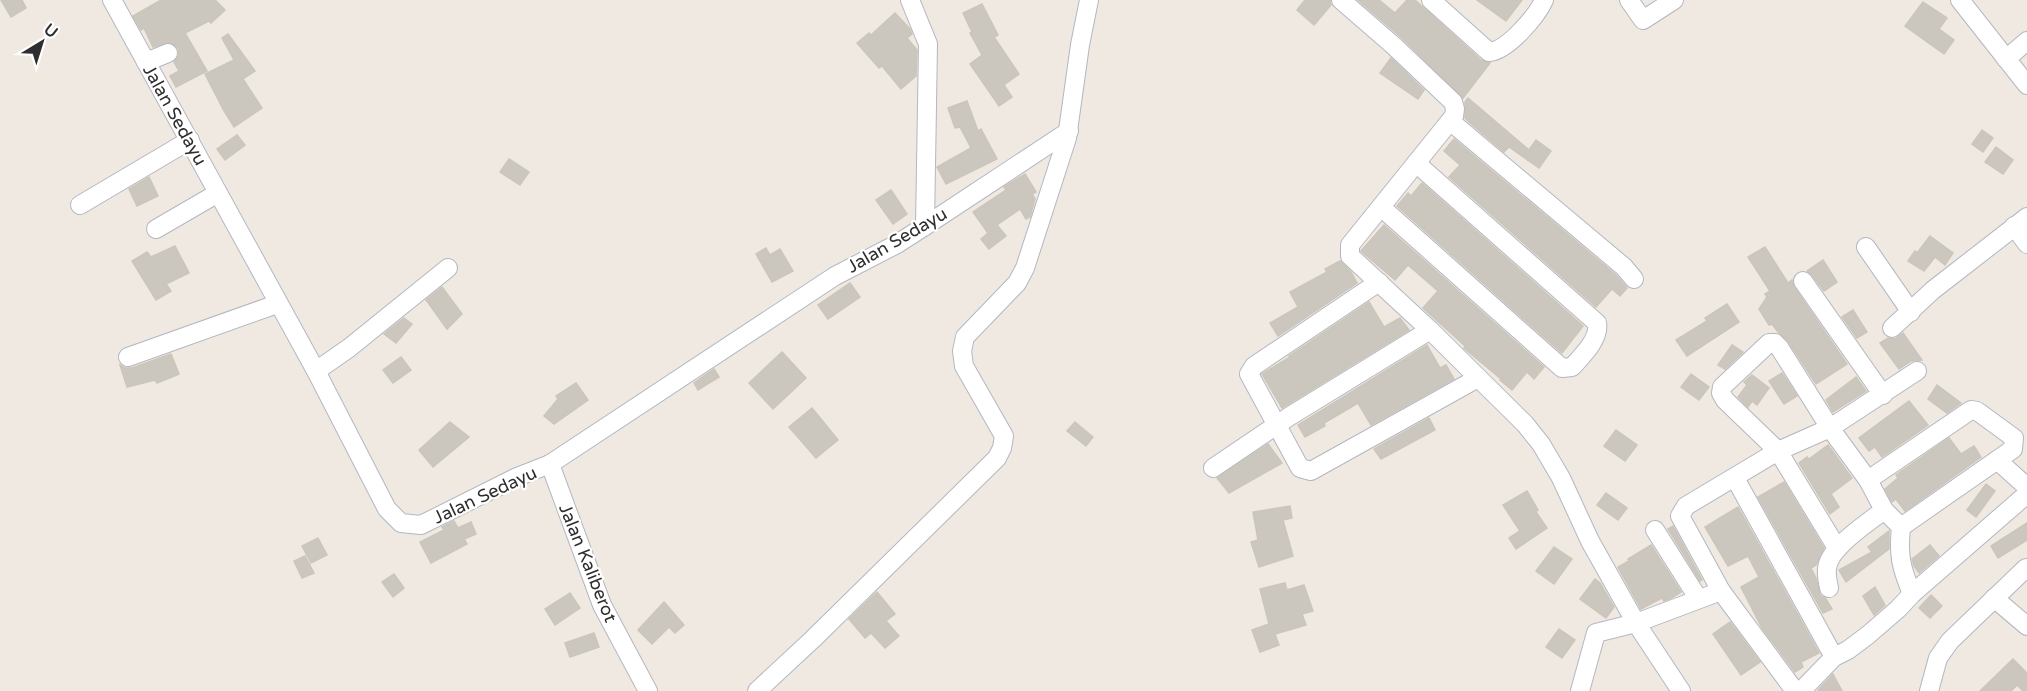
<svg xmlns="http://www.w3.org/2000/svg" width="2027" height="691" font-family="'Varela Round',sans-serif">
<rect width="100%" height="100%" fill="#efe9e1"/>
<g fill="#cbc7bf" stroke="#cbc5ba" stroke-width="1.5">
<polygon points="1,0 22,0 26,8 11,17"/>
<polygon points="161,0 215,0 225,10 211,23 209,21 185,33 207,71 176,87 170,76 179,71 174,62 179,55 178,48 169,42 153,47 144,28 141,30 133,16"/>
<polygon points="1305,0 1330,0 1331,5 1314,25 1297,10"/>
<polygon points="1358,0 1379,0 1395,13 1407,0 1415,0 1481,60 1490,63 1463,98 1402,38"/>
<polygon points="1477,0 1522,0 1506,21"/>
<polygon points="1923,2 1947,18 1939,29 1954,40 1944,54 1905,26"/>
<polygon points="982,4 998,35 994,37 1019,74 1004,85 1012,97 999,106 970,64 982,55 970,33 972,32 963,13"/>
<polygon points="895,13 910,29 912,34 907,38 917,50 916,76 901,89 882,66 879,68 857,43 869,33 871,35"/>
<polygon points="228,34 255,71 243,79 262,108 234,127 224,111 205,74 234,60 222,38"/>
<polygon points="1391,58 1424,90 1418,99 1380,73"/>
<polygon points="1468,98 1529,150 1536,140 1551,151 1539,168 1509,147 1504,152 1469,122 1465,118 1465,102"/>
<polygon points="967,101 978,131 981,129 997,159 946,184 937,167 971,148 960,127 955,128 948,108"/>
<polygon points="1982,130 1993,138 1983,152 1972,144"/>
<polygon points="237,135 245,145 225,160 217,149"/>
<polygon points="1454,139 1616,275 1627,288 1620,296 1612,289 1596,307 1449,177 1460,165 1444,151"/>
<polygon points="1996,147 2013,160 2003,174 1985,162"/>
<polygon points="509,159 529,172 520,185 500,172"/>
<polygon points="1025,174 1036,192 1032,194 1035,199 1030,217 1026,219 1020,209 997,225 1006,236 989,249 981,239 988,233 973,212 1006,190 1004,187"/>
<polygon points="149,177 158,196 137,206 129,189"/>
<polygon points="1422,183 1583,326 1562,353 1397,206 1408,193 1411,196"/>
<polygon points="891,190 907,214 893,224 876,200"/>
<polygon points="1384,225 1544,367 1534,379 1527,372 1512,390 1500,380 1501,379 1464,348 1465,346 1423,308 1438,291 1408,265 1395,280 1361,251"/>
<polygon points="1930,236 1953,253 1945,265 1935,257 1924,271 1908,261 1915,251 1917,253"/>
<polygon points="175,246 189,273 166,284 171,291 156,300 132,261 147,252 151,257"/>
<polygon points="1765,247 1788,283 1792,280 1794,287 1847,364 1816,384 1788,341 1778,332 1772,324 1769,325 1759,309 1767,297 1765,294 1770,291 1748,257"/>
<polygon points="766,248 770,255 780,249 793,271 772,282 756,254"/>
<polygon points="1823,260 1837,282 1824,291 1812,275 1807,271"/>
<polygon points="1340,261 1351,272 1357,283 1278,336 1270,323 1298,307 1290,292 1327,272 1325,269"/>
<polygon points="850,283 860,297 828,319 818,305"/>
<polygon points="442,287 462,314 447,329 426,300"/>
<polygon points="1369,302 1384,327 1400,318 1409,330 1282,408 1262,374 1290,357 1289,356"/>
<polygon points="1727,304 1739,322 1687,356 1676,340 1707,321 1705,318"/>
<polygon points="1853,310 1867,332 1857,338 1842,317"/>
<polygon points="404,318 412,324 396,343 384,334"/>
<polygon points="1903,333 1922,360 1911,361 1899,369 1880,343 1888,338 1895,339"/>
<polygon points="1427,345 1440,368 1446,365 1454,379 1371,425 1358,403 1324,423 1325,426 1305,437 1298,425"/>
<polygon points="1732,345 1743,352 1725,369 1718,365"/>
<polygon points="782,352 806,378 773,409 749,383"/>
<polygon points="171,354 179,374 157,383 155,380 127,387 120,365 125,368 132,368"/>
<polygon points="401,357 411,370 393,383 383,370"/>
<polygon points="714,369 719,377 698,390 694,383"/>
<polygon points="1782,373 1797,396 1784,404 1769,381"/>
<polygon points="1691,374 1709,387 1699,400 1681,387"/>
<polygon points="1752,375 1769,388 1757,405 1752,401 1748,407 1738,397 1747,385 1744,382"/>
<polygon points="1856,377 1866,391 1833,412 1826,400"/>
<polygon points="576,383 588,400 554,424 544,416 558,399 556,396"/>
<polygon points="1937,385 1961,403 1947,413 1928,399"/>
<polygon points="1909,401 1928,425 1882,457 1875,447 1869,451 1859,438"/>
<polygon points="812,408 838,440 816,458 789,427"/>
<polygon points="1429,418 1435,430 1381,459 1374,449"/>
<polygon points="450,422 469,437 433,467 419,450"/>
<polygon points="1075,422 1093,437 1086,446 1067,431"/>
<polygon points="1616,430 1637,445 1625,461 1604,446"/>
<polygon points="1949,438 1961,454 1974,446 1981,457 1905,511 1896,499 1892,502 1885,489 1898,478 1896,475"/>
<polygon points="1268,444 1282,463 1229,493 1217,478"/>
<polygon points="1828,445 1852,478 1831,494 1839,507 1830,514 1799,463 1807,457 1809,459"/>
<polygon points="1784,482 1824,548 1816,565 1811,568 1816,578 1820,595 1826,599 1832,609 1823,613 1758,497"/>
<polygon points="1986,484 1995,491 1976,517 1967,510"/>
<polygon points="1527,491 1538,510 1536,512 1547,528 1516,549 1509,538 1520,531 1503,505"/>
<polygon points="1606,493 1627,508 1618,520 1597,505"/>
<polygon points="1290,506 1292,518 1283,520 1293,556 1259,567 1251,542 1258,540 1253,512"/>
<polygon points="1738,507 1819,653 1801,662 1803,667 1795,672 1762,628 1741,587 1759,577 1748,556 1728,566 1705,527"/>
<polygon points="454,521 458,528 471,522 476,534 464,539 467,544 431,563 420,542 444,530 442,527"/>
<polygon points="2027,523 2027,540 1998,558 1991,546"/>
<polygon points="1673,526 1702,580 1700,581 1668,529"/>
<polygon points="1889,531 1889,549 1846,582 1839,570 1872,552 1868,547"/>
<polygon points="318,538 327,555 311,563 302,546"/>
<polygon points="1651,545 1681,592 1673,597 1664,601 1662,598 1641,609 1618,567 1629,561 1628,559"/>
<polygon points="1930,545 1939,556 1919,573 1914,566 1912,559"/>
<polygon points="1554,547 1572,559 1554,584 1536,571"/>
<polygon points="305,556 314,573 302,578 294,561"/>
<polygon points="394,574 404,588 393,597 382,582"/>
<polygon points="1595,579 1600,583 1614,607 1606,618 1580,599"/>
<polygon points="1285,583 1287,590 1304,585 1313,611 1302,614 1306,625 1275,634 1279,645 1260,652 1252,630 1269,624 1260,589"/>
<polygon points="1875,587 1885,605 1874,615 1863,596"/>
<polygon points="877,592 895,614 886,621 899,636 885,648 871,633 865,638 849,619"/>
<polygon points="570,593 580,608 555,625 545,609"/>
<polygon points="1931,595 1942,606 1930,618 1919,608"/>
<polygon points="664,602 684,625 675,633 669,627 652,644 638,630"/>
<polygon points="1730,622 1760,662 1741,675 1713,634"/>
<polygon points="1559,629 1575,640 1562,658 1546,647"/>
<polygon points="594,633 599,647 570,657 565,643"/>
<polygon points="2013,659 2027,673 2027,691 2023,691 2017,685 2011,691 1980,691"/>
<polygon points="1833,674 1842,691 1819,691 1818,690"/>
</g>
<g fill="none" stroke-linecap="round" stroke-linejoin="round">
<defs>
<g id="minor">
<polyline points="112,0 316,371 387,509 401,523 421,525 517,477 550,464 835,276 897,244 925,226 1069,131"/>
<polyline points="910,0 928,44 925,226"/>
<polyline points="1341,0 1394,46 1453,102 1455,109 1454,116 1350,245 1350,256 1430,330 1525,424 1541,444 1561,478 1590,541 1636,623 1681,691"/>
<path d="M 1431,0 L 1489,52 C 1507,51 1537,16 1544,0"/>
<polyline points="1629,0 1643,20 1674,0"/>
<polyline points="1960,0 2027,85"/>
<polyline points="2006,59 2027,41"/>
<polyline points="146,62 168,53"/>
<polyline points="1450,121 1624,267 1634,279"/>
<polyline points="80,205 190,140"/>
<path d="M 1381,207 L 1562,368 L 1572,367 C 1582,356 1600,339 1597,323 L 1416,163"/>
<polyline points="2014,226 2027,244"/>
<polyline points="156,229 218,193"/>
<polyline points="1866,247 1911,312"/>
<polyline points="1803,281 1883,395"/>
<polyline points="1379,282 1254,366 1249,374 1300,468 1311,471 1478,378"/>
<polyline points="1892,328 1933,290 2027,217"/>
<polyline points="128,357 277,304"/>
<polyline points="316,371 349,348 448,268"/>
<polyline points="1997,460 2027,487"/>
<polyline points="550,464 602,605 648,691"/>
<polyline points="1213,468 1290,416 1430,330"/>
<polyline points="1735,478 1834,657"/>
<polyline points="1868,480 1971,410 1977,411 2014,438 2013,449 1901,527 1884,510"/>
<path d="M 1901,527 C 1898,556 1901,567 1912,594"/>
<polyline points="1655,530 1698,598"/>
<path d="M 1829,588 C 1828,582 1826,575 1827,569 C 1828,548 1868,523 1884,510 L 1868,480 L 1830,428 L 1779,347 L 1775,343 L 1769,343 L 1722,387 L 1721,393 L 1725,400 L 1778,451 L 1837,548"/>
<polyline points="1994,598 2027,626"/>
<polyline points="757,691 813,639 997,458 1002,448 1004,436 964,366 962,351 965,337 1017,283 1025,268 1067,138 1080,45 1089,0"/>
<polyline points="1580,691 1596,633 1636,623 1721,591"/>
<polyline points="1795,691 1721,591 1680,516 1686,506 1778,451 1830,428 1917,371"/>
<polyline points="1801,691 1834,657 1848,650 1868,635 1898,609 1912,594 2027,494"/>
<polyline points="1929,691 1938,658 1950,641 2026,568"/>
</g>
</defs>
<use href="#minor" stroke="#b4b7c1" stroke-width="20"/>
<use href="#minor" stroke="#fff" stroke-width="18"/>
</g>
<g text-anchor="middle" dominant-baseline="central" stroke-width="4.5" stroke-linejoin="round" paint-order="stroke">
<g font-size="18" fill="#2e2e2e" stroke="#fff">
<text transform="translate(175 115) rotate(61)">Jalan Sedayu</text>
<text transform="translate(897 240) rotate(-30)">Jalan Sedayu</text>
<text transform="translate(485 495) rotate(-25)">Jalan Sedayu</text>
<text transform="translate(588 563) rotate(68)">Jalan Kaliberot</text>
</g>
</g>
<g transform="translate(42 42) rotate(38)" stroke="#ffffff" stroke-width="4.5" paint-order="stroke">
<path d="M0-4.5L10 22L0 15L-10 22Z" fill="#2e2e2e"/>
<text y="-9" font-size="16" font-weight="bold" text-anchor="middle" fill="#2e2e2e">U</text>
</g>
</svg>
